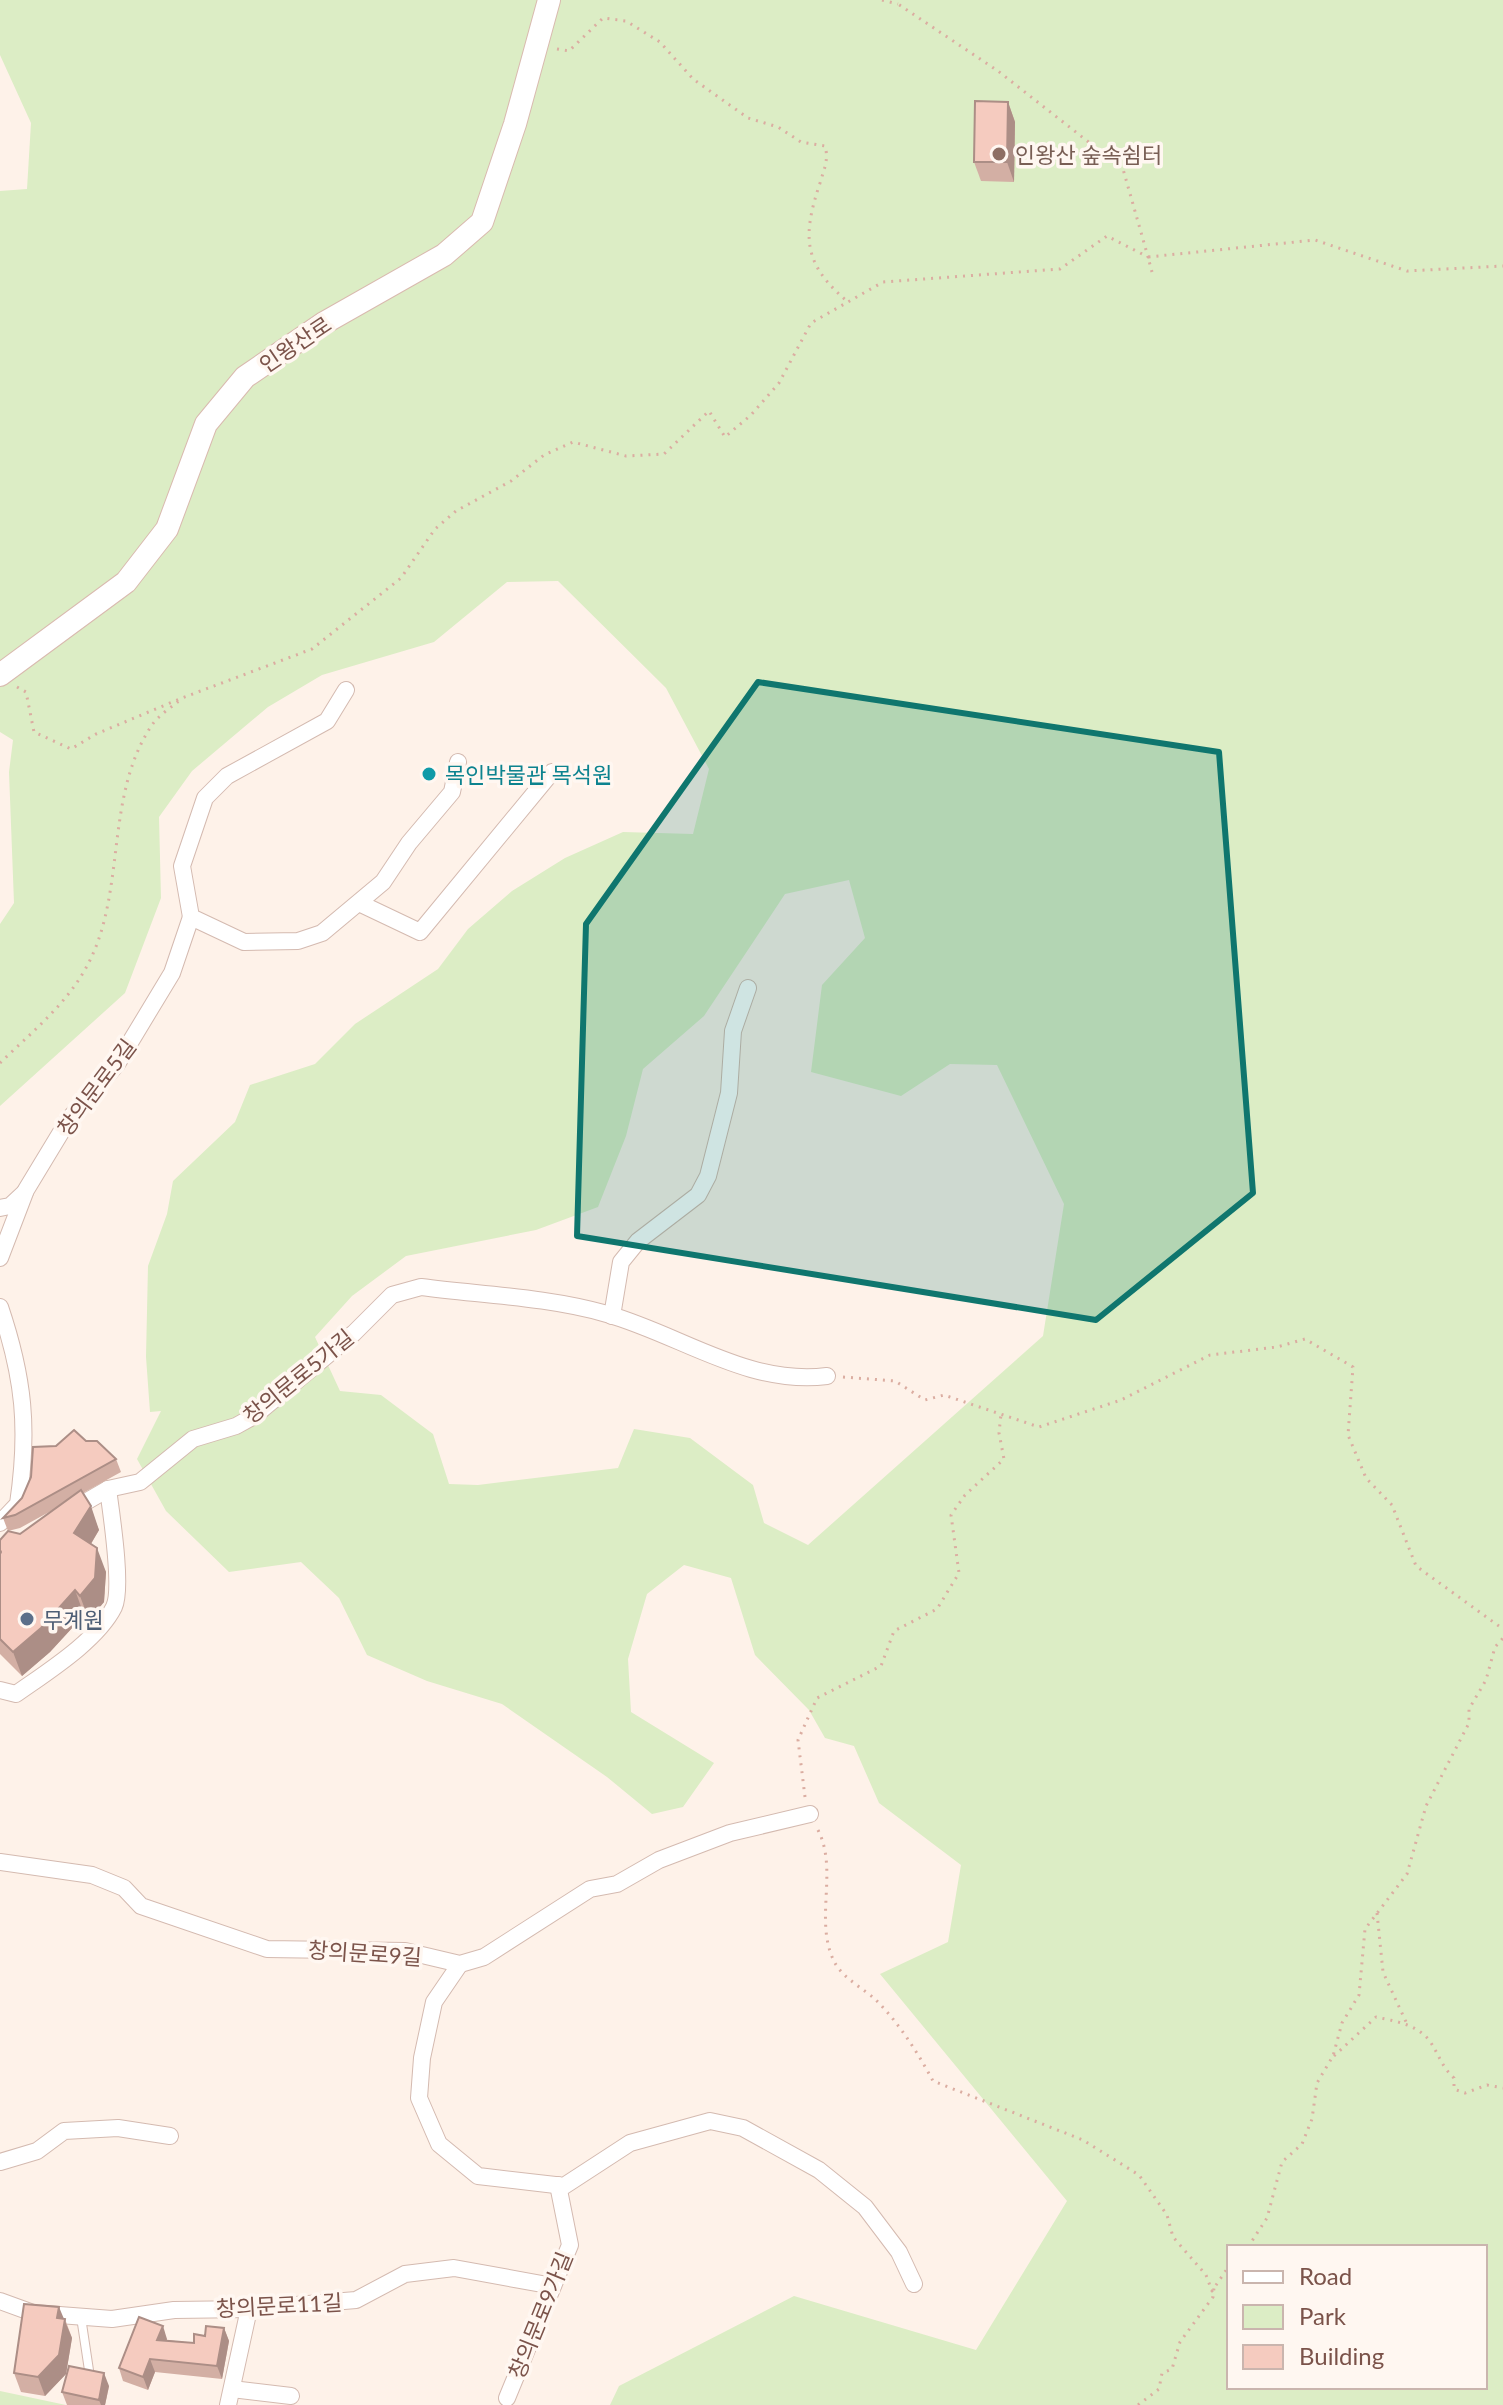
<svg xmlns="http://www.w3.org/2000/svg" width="1503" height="2405" font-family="Lato,'Noto Sans KR',sans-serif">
<rect width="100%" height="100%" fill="#fef2e9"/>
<g fill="#dcedc5" fill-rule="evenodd">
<path d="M 0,0 L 1503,0 L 1503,2405 L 610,2405 L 619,2386 L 794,2296 L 976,2350 L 1067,2201 L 880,1974 L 948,1942 L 961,1865 L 879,1803 L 854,1746 L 825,1738 L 809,1710 L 755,1655 L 731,1578 L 684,1565 L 647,1594 L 628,1659 L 631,1712 L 714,1763 L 683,1807 L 652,1814 L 607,1777 L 502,1704 L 427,1681 L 367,1655 L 339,1598 L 301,1562 L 229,1572 L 166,1511 L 137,1459 L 161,1411 L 150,1412 L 146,1357 L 148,1266 L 167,1214 L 173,1181 L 235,1122 L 250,1085 L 315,1064 L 355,1024 L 438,969 L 468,929 L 512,891 L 565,858 L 623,832 L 693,834 L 709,769 L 666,688 L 558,581 L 507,582 L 434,642 L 322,675 L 268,707 L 192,771 L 159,817 L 161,898 L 125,993 L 0,1106 L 0,924 L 14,903 L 9,772 L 13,740 L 0,732 L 0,191 L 27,189 L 31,123 L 0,55 ZM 849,880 L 865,938 L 822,985 L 811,1072 L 901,1096 L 950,1064 L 997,1065 L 1064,1204 L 1043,1336 L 808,1545 L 764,1523 L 753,1485 L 690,1438 L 634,1429 L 618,1468 L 478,1485 L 449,1484 L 433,1434 L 381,1395 L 340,1391 L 315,1337 L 352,1296 L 406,1256 L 536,1230 L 598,1207 L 626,1136 L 643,1069 L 704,1016 L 785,894 ZM 1229,2247 L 1485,2247 L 1485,2387 L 1229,2387 Z"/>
<polygon points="0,2391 66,2405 0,2405"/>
</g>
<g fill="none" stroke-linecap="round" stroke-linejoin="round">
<defs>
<polyline id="lane" points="81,2317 90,2377"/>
<g id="street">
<polyline points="346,690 327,721 227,776 205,798 182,866 191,917 244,942 298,941 322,933 383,882 409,843 452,792 458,762"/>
<polyline points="359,903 420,932 552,772"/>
<polyline points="0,1208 10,1206 25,1192"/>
<polyline points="0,1258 26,1190 69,1119 117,1064 172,973 191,917"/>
<path d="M 0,1307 C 24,1378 29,1429 18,1504 L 0,1523"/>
<polyline points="612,1316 621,1262 638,1241 698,1195 708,1176 729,1093 733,1031 748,988"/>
<path d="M 70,1511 L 108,1489 L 140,1482 L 193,1439 L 236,1426 L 254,1416 L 354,1333 L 392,1295 L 421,1287 C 482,1295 548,1297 607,1314 C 681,1335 748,1386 827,1376"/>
<path d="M 0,1690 L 16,1694 C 47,1672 97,1641 114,1607 C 123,1588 111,1512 108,1489"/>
<polyline points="0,1862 92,1875 124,1888 141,1906 267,1949 405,1951 460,1964 484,1957 590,1889 617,1884 659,1860 730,1833 810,1814"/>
<polyline points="460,1964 434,2002 422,2058 419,2098 439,2144 478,2176 564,2186 630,2143 710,2121 743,2128 819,2170 865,2207 899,2252 914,2284"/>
<polyline points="0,2162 37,2151 64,2131 118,2128 170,2136"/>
<polyline points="0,2301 33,2313 112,2319 174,2310 249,2309 356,2300 405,2274 454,2268 553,2286"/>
<polyline points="232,2389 291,2396"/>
<polyline points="507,2398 570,2245 558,2185"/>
<polyline points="228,2405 249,2309"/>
</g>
<polyline id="secondary" points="0,675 126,582 167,529 206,424 245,377 324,323 444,255 482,222 515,124 549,0"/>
</defs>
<use href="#lane" stroke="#d4bab0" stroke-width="10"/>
<use href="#street" stroke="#d4bab0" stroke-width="18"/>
<use href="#secondary" stroke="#d9baaf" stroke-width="24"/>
<g stroke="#dbada1" stroke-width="3" stroke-dasharray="2 6" stroke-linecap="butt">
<polyline points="882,0 898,4"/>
<path d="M 557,49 L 569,51 L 603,18 L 626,21 L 660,42 L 693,79 L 748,118 L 778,127 L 801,142 L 825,146 C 829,160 824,169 820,183 C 802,237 803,264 848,302"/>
<polyline points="1152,272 1148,257 1315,240 1407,271 1503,266"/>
<polyline points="17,687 26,692 34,732 71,749 96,734 182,698 312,649 401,578 435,529 456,511 511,481 544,455 573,442 626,456 664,454 709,411 725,437 751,415 779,383 811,323 883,282 1060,269 1107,236 1148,257 1123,169 998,71 898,4 900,0"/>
<path d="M 0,1063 C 34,1030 72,1000 92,956 C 125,884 106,793 152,725 C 158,716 170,708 179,701"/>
<polyline points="843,1377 895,1381 925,1400 944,1395 1039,1427 1121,1400 1210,1355 1277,1347 1305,1339 1353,1367 1348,1435 1366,1478 1392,1505 1416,1566 1503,1629"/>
<polyline points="805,1797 798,1740 817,1698 881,1666 894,1631 937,1609 959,1573 951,1515 965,1495 1004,1459 999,1433 1001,1414"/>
<path d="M 818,1830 C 839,1871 813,1922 835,1963 C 843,1978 864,1989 876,2000 C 899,2023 918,2053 933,2081 L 1083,2140 L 1139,2175 L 1167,2215 L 1173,2237 L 1206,2275 L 1212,2291 L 1229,2266"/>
<polyline points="1377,1913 1383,1972 1407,2024"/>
<path d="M 1334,2056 L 1376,2017 C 1394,2021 1416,2024 1429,2040 C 1439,2054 1441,2066 1454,2078 L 1454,2089 L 1465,2093 L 1487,2085 L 1503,2088"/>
<polyline points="1248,2247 1267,2218 1282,2162 1302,2144 1312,2119 1317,2083 1333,2056 1342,2023 1359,1995 1365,1929 1407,1874 1426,1806 1469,1723 1469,1709 1486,1680 1495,1647 1503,1638"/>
<polyline points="1138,2405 1159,2389 1162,2373 1172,2369 1180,2342 1213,2297 1214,2288"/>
</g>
<use href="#lane" stroke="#fff" stroke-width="8"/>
<use href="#street" stroke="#fff" stroke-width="16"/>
<use href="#secondary" stroke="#fff" stroke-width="22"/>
</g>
<g fill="#d3afa4">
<polygon points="1008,102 1015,122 1014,182 981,181 974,162"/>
<polygon points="86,1441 116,1459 121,1472 83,1493 99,1530 91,1544 106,1572 104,1602 89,1620 84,1615 50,1652 22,1676 0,1654 0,1540 20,1534 60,1506 20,1528 8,1531 3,1518 22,1498 56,1446"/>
<polygon points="65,2319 72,2338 66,2374 45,2396 21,2392 14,2373"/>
<polygon points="224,2328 229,2341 222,2379 155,2372 148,2390 123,2381 119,2368 167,2339 167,2340 194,2343 205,2336"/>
<polygon points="109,2386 105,2405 67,2405 62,2392"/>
</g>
<g fill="#ac8e86">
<polygon points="1008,102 1015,122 1014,182 1007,162"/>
<polygon points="91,1506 99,1530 83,1557 74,1533"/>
<polygon points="97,1548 106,1572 104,1602 89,1620 80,1596"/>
<polygon points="75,1590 84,1615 50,1652 22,1676 13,1652"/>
<polygon points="59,2307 72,2338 66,2374 45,2396 38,2377 57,2318"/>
<polygon points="163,2326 167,2339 162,2353 157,2340"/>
<polygon points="224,2328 229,2341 222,2379 217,2366"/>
<polygon points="150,2359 155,2372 148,2390 143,2377"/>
<polygon points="104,2373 109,2386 105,2405 101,2405 99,2400"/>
</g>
<g fill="#f5cbbf" stroke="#ac8e86" stroke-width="2">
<polygon points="975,101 1008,102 1007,162 974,162"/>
<polygon points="74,1430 86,1441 97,1441 116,1459 15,1515 3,1518 22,1498 31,1477 33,1447 56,1446"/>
<polygon points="81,1490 91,1506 74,1533 97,1548 95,1578 80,1596 75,1590 41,1628 13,1652 0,1639 0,1554 1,1552 0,1550 0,1540 8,1531 20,1534"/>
<polygon points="24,2304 59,2307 57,2318 65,2319 59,2355 38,2377 14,2373"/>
<polygon points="139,2317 163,2326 157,2340 194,2343 194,2334 205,2336 206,2326 224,2328 217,2366 150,2359 143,2377 119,2368"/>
<polygon points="69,2366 104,2373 99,2400 62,2392"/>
</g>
<path fill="#0f766e" fill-opacity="0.2" stroke="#0f766e" stroke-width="6" stroke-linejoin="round" d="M 758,682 L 1219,752 L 1253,1193 L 1096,1320 L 577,1236 L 586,924 Z"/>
<circle fill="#8d6e63" stroke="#fff7f1" stroke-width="3" cx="999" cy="154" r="8"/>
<circle fill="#0f9aa8" stroke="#fff7f1" stroke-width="3" cx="429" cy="774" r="8"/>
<circle fill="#5c6f8a" stroke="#fff7f1" stroke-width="3" cx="27" cy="1619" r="8"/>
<g text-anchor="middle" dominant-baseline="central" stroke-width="7" stroke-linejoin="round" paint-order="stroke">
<g font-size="22" fill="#785e54" stroke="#fff7f1" text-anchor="start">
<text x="1015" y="154">인왕산 숲속쉼터</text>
</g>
<g font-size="22" fill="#7b534a" stroke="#fff7f1">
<text transform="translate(295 344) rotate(-34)">인왕산로</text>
<text transform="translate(96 1087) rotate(-53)">창의문로5길</text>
<text transform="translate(298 1376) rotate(-39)">창의문로5가길</text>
<text transform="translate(365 1953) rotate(4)">창의문로9길</text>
<text transform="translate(279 2305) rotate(-3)">창의문로11길</text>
<text transform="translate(540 2315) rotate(-68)">창의문로9가길</text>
</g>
<g font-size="22" fill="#0d838f" stroke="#fff7f1" text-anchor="start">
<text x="445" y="774">목인박물관 목석원</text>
</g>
<g font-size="22" fill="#4e5e75" stroke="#fff7f1" text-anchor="start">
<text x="43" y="1619">무계원</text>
</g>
</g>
<rect x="1227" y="2245" width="260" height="144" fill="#fff7f1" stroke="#cab5ae" stroke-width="2"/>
<rect x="1243" y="2271" width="40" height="12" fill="#ffffff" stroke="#cab5ae" stroke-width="2"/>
<text x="1299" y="2285" font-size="24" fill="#7b534a">Road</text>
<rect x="1243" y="2305" width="40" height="24" fill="#dcedc5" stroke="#cab5ae" stroke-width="2"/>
<text x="1299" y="2325" font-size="24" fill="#7b534a">Park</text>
<rect x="1243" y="2345" width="40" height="24" fill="#f5cbbf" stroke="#cab5ae" stroke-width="2"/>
<text x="1299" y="2365" font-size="24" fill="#7b534a">Building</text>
</svg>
